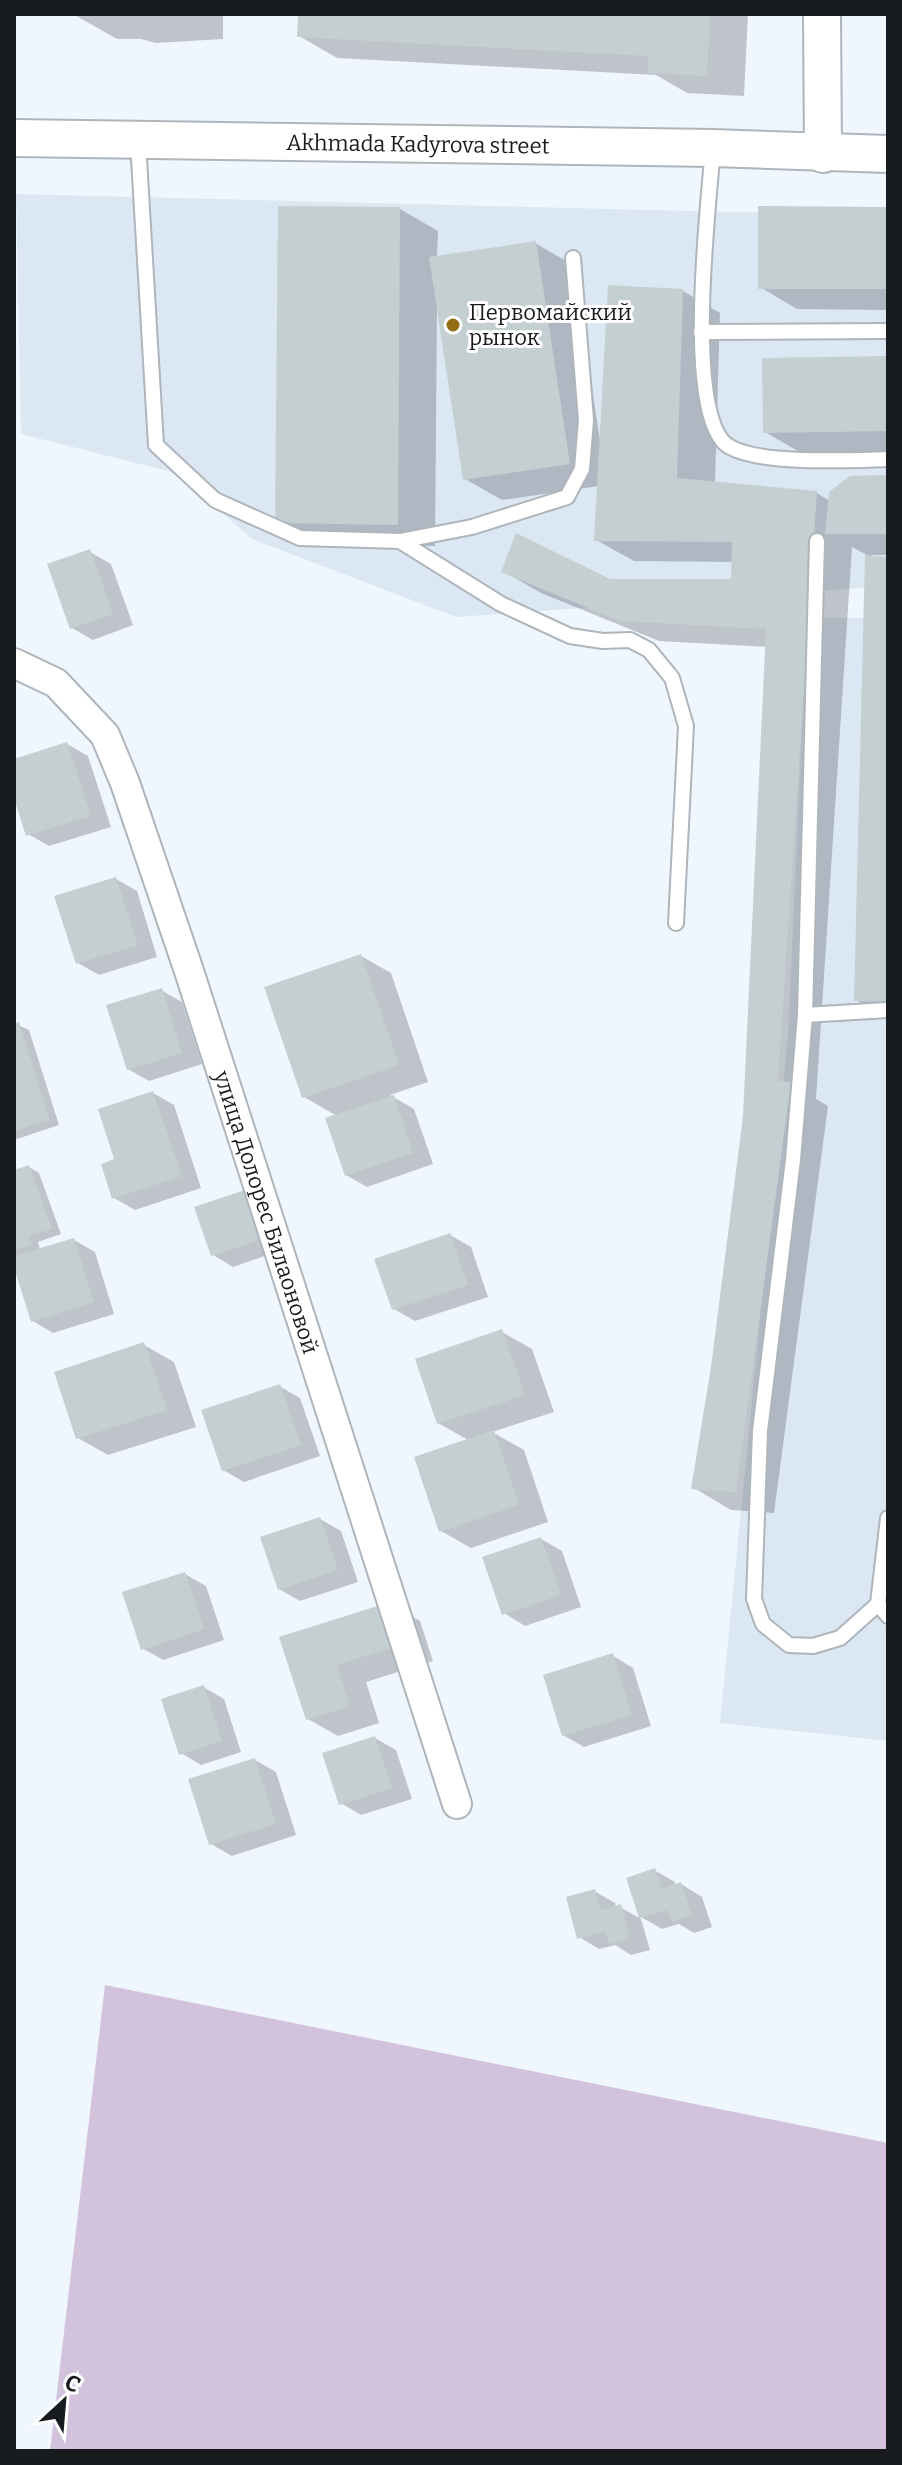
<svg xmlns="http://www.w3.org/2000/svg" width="902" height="2465" font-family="Bitter,serif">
<rect width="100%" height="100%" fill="#eff6fd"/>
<g fill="#dbe7f3">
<polygon points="16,194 888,216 888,586 456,617 252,539 176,473 21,434"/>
<polygon points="807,618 888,618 888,1741 720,1723 788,1036"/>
</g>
<polygon fill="#d3c2db" points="105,1985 888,2143 888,2451 50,2451"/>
<g fill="#0003">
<polygon points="73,14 223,14 223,39 156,43 141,39 117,39"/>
<polygon points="300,14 748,14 744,96 687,93 656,75 337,58 299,36"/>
<polygon points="400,209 438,231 437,258 535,243 573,265 600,440 683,291 720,313 715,483 817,493 830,501 888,477 888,555 872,555 872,558 888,559 888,1018 856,1000 867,555 852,547 816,1099 828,1106 774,1513 731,1510 694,1488 713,1368 745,1117 768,647 659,641 541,593 503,571 610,581 733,581 733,562 634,561 596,540 599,486 502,500 465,479 439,310 437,310 435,546 315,544 277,522"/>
<polygon points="888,209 888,310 797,309 760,287"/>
<polygon points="888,358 888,453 803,454 765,432"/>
<polygon points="90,552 111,564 133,625 93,640 72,628"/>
<polygon points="67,744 88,756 111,827 49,846 28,834 14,791 14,761"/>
<polygon points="116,879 137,891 157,957 99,975 78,963"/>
<polygon points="361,956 391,973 428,1082 390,1095 414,1109 433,1164 367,1187 346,1175 337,1116 304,1097"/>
<polygon points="161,990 182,1002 202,1064 149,1081 128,1069"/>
<polygon points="18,1025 29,1030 59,1125 14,1140 14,1026"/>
<polygon points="153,1093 174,1105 201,1188 135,1210 114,1198 117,1160"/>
<polygon points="29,1167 39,1173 61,1234 38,1242 40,1250 74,1240 95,1252 114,1314 53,1333 33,1321 14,1261 17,1257 14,1256 14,1172"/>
<polygon points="197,1209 285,1249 233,1267 213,1255"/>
<polygon points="450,1235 471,1247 488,1297 415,1321 394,1309"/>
<polygon points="502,1332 532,1349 554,1412 492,1432 524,1450 548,1522 471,1548 441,1531 470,1441 438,1423"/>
<polygon points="144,1345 174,1362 196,1427 108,1455 78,1438"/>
<polygon points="279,1386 300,1398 320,1456 244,1482 223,1470"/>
<polygon points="320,1519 341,1531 358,1582 300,1601 279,1589"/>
<polygon points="541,1539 562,1551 581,1607 525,1626 504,1613"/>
<polygon points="185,1574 206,1586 224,1640 163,1660 142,1648"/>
<polygon points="390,1604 420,1621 433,1661 366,1682 379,1723 338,1736 308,1719 282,1638"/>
<polygon points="613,1656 633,1668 651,1726 584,1747 563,1735"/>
<polygon points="203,1687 224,1699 241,1752 201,1765 181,1753"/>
<polygon points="375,1738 396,1750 412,1799 361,1815 341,1803"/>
<polygon points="255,1760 276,1772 296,1835 232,1856 211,1844"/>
<polygon points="654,1870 675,1882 676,1886 681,1884 702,1897 712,1927 694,1933 679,1924 662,1929 641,1917"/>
<polygon points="594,1891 615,1903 616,1908 620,1907 641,1919 650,1950 631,1955 615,1945 599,1949 579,1937"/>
</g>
<g fill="#c4cfd2">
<polygon points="298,14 710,14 707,76 648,73 648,56 297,37"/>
<polygon points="278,206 400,207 398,525 275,523"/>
<polygon points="758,206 888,207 888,289 758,289"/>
<polygon points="536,241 570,464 463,480 429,257"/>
<polygon points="608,285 683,289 677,478 817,491 778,1081 791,1082 736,1492 691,1489 711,1367 743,1116 766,629 620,621 501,572 516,533 610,579 731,579 732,542 594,541"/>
<polygon points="888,356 888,431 763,433 762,358"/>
<polygon points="888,475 888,534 825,534 829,492 850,476"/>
<polygon points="90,549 113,614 70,629 47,564"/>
<polygon points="865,555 888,557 888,1002 854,1001"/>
<polygon points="67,742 91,816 26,836 14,798 14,759"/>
<polygon points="116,877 138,945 76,964 54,896"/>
<polygon points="361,954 399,1065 302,1098 264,987"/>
<polygon points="162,988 182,1053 127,1070 106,1005"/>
<polygon points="19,1022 50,1120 14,1131 14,1024"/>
<polygon points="153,1091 182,1176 112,1199 101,1164 114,1159 98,1109"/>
<polygon points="394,1095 413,1153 345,1176 325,1118"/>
<polygon points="29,1165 52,1229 29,1236 32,1245 14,1250 14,1170"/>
<polygon points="248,1189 265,1238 211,1256 194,1207"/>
<polygon points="450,1233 468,1285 392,1310 374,1259"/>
<polygon points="74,1238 94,1302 31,1322 14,1267 14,1256"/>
<polygon points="502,1329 525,1395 437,1424 415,1359"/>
<polygon points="144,1342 167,1410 76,1439 54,1372"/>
<polygon points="280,1384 301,1445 222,1471 201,1410"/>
<polygon points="494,1430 519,1505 439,1532 414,1457"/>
<polygon points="320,1517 338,1570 278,1590 260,1537"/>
<polygon points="541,1537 561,1595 502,1615 482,1557"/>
<polygon points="185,1572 204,1629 141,1650 122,1592"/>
<polygon points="390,1602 404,1644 337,1665 350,1706 306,1720 279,1637"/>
<polygon points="613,1653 632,1715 562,1736 543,1675"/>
<polygon points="204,1685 222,1741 179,1755 161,1699"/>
<polygon points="375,1736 392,1788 339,1805 322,1753"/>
<polygon points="255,1758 276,1824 209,1845 188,1779"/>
<polygon points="655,1868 662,1889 681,1882 692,1915 672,1922 667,1910 639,1918 626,1878"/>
<polygon points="595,1889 601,1910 621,1904 630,1938 609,1944 605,1931 577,1939 566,1897"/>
</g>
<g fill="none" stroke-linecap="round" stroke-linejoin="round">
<defs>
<g id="service">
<polyline points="138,142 156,445 215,500 300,538 400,541 472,527 567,497 582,469 586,420 573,258"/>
<path d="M 713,148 C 709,200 682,422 730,447 C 762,465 850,460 888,459"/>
<polyline points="701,332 888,331"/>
<polyline points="400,541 501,604 570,636 603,641 630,640 649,650 672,678 686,726 676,923"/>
<polyline points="805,1015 817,541"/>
<polyline points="888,1518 878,1604 888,1616"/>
<polyline points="878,1604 840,1638 813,1646 789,1645 763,1624 754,1599 760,1431 793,1160 805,1015 888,1010"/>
</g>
<g id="minor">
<path id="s1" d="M 14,663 L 56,683 L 105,735 L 125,783 L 189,971 L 457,1804"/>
</g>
<g id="tertiary">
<polyline points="822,14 823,154"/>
<path id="s2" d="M 14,138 L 713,148 L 888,154"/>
</g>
</defs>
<use href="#service" stroke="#aeb5bb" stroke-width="18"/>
<use href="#minor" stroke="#aeb5bb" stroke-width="32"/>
<use href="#tertiary" stroke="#aeb5bb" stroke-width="40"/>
<use href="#service" stroke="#fff" stroke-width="14"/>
<use href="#minor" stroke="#fff" stroke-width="28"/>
<use href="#tertiary" stroke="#fff" stroke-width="36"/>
</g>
<circle fill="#956d17" stroke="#fff" stroke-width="3" cx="453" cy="325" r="8"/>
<g text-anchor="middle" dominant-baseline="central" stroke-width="6" stroke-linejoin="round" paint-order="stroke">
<g font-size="22" fill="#181b1d" stroke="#fff">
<text stroke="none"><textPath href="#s2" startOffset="404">Akhmada Kadyrova street</textPath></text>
<text stroke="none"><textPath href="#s1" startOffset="622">улица Долорес Билаоновой</textPath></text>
</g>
<g font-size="22" fill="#181b1d" stroke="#fff" text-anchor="start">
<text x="469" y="312">Первомайский<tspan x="469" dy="25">рынок</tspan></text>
</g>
</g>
<rect width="902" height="2465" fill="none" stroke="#181b1d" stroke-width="32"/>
<g transform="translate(64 2401) rotate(26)" stroke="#ffffff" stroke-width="6" paint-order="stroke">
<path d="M0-6L14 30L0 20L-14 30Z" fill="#181b1d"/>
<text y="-12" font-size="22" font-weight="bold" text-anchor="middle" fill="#181b1d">С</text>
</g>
</svg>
